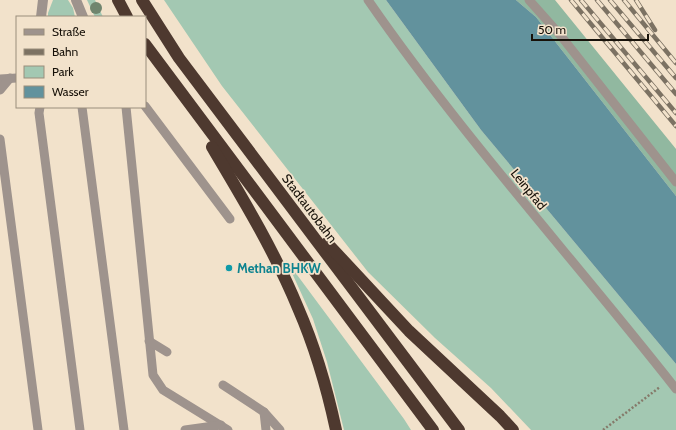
<svg xmlns="http://www.w3.org/2000/svg" width="676" height="430" font-family="Cabin,sans-serif">
<rect width="100%" height="100%" fill="#f2e2cb"/>
<g fill="#a3c8b2">
<polygon points="53,0 68,0 73,8 75,17 48,17 48,13"/>
<polygon points="87,0 95,0 103,17 95,17"/>
<polygon points="164,0 386,0 481,130 676,364 676,430 531,430 491,388 435,338 368,272 222,86"/>
<polygon points="286,260 404,419 411,430 344,430 327,362 313,319"/>
</g>
<polygon fill="#91b8a0" points="516,0 555,0 676,149 676,196 536,17"/>
<polygon fill="#62929d" points="386,0 516,0 536,17 676,196 676,364 481,130"/>
<g fill="none" stroke-linecap="round" stroke-linejoin="round">
<polyline stroke="#857a6a" stroke-width="2.5" stroke-dasharray="2 2" stroke-linecap="butt" points="603,430 660,387"/>
<g stroke="#9e938d" stroke-width="9">
<path d="M 368,0 C 462,136 574,259 676,389"/>
<polyline points="529,0 561,36 676,182"/>
<polyline points="0,79 17,78"/>
<polyline points="0,90 10,78"/>
<polyline points="145,106 230,219"/>
<polyline points="40,107 39,113 80,430"/>
<polyline points="82,107 124,430"/>
<polyline points="126,107 153,375 163,390 228,430"/>
<polyline points="0,139 38,430"/>
<polyline points="149,341 167,352"/>
<polyline points="223,385 264,412 280,430"/>
<polyline points="264,412 266,430"/>
<polyline points="185,430 221,425"/>
</g>
<g stroke="#9e938d" stroke-width="10">
<polyline points="76,0 83,17"/>
<polyline points="41,17 43,0"/>
</g>
<g stroke="#4e392f" stroke-width="12">
<polyline points="118,0 127,17"/>
<polyline points="142,0 179,58 459,430"/>
<polyline points="145,44 433,430"/>
<path d="M 212,147 C 243,199 275,252 298,308 C 315,347 327,388 336,430"/>
<polyline points="327,243 409,331 500,416 513,430"/>
</g>
<defs>
<g id="rail">
<polyline points="571,0 676,126"/>
<polyline points="581,0 676,113"/>
<polyline points="597,0 676,94"/>
<polyline points="610,0 676,78"/>
<polyline points="624,0 676,63"/>
<polyline points="636,0 655,30"/>
</g>
</defs>
<use href="#rail" stroke="#7c7263" stroke-width="4.5"/>
<use href="#rail" stroke="#f2e2cb" stroke-width="3" stroke-dasharray="9" stroke-linecap="butt"/>
</g>
<circle fill="#70856e" cx="96" cy="8" r="6"/>
<circle fill="#0f9aa8" stroke="#f2e2cb" stroke-width="1.5" cx="229" cy="268" r="4"/>
<g text-anchor="middle" dominant-baseline="central" stroke-width="3.5" stroke-linejoin="round" paint-order="stroke">
<g font-size="13" fill="#171109" stroke="#f2e2cb">
<text transform="translate(529 189) rotate(51)">Leinpfad</text>
<text transform="translate(310 208) rotate(53)">Stadtautobahn</text>
</g>
<g font-size="13" font-weight="bold" fill="#0d838f" stroke="#f2e2cb" text-anchor="start">
<text x="237" y="268">Methan BHKW</text>
</g>
</g>
<rect x="16" y="16" width="130" height="92" fill="#f2e2cb" stroke="#9a8e7d"/>
<rect x="24" y="29" width="20" height="6" fill="#9e938d" stroke="#9a8e7d"/>
<text x="52" y="36" font-size="12" fill="#171109">Straße</text>
<rect x="24" y="49" width="20" height="6" fill="#7c7263" stroke="#9a8e7d"/>
<text x="52" y="56" font-size="12" fill="#171109">Bahn</text>
<rect x="24" y="66" width="20" height="12" fill="#a3c8b2" stroke="#9a8e7d"/>
<text x="52" y="76" font-size="12" fill="#171109">Park</text>
<rect x="24" y="86" width="20" height="12" fill="#62929d" stroke="#9a8e7d"/>
<text x="52" y="96" font-size="12" fill="#171109">Wasser</text>
<path d="M532 34v6h116v-6" fill="none" stroke="#171109" stroke-width="2"/>
<text x="538" y="34" font-size="12" fill="#171109" stroke="#f2e2cb" stroke-width="3" paint-order="stroke">50 m</text>
</svg>
